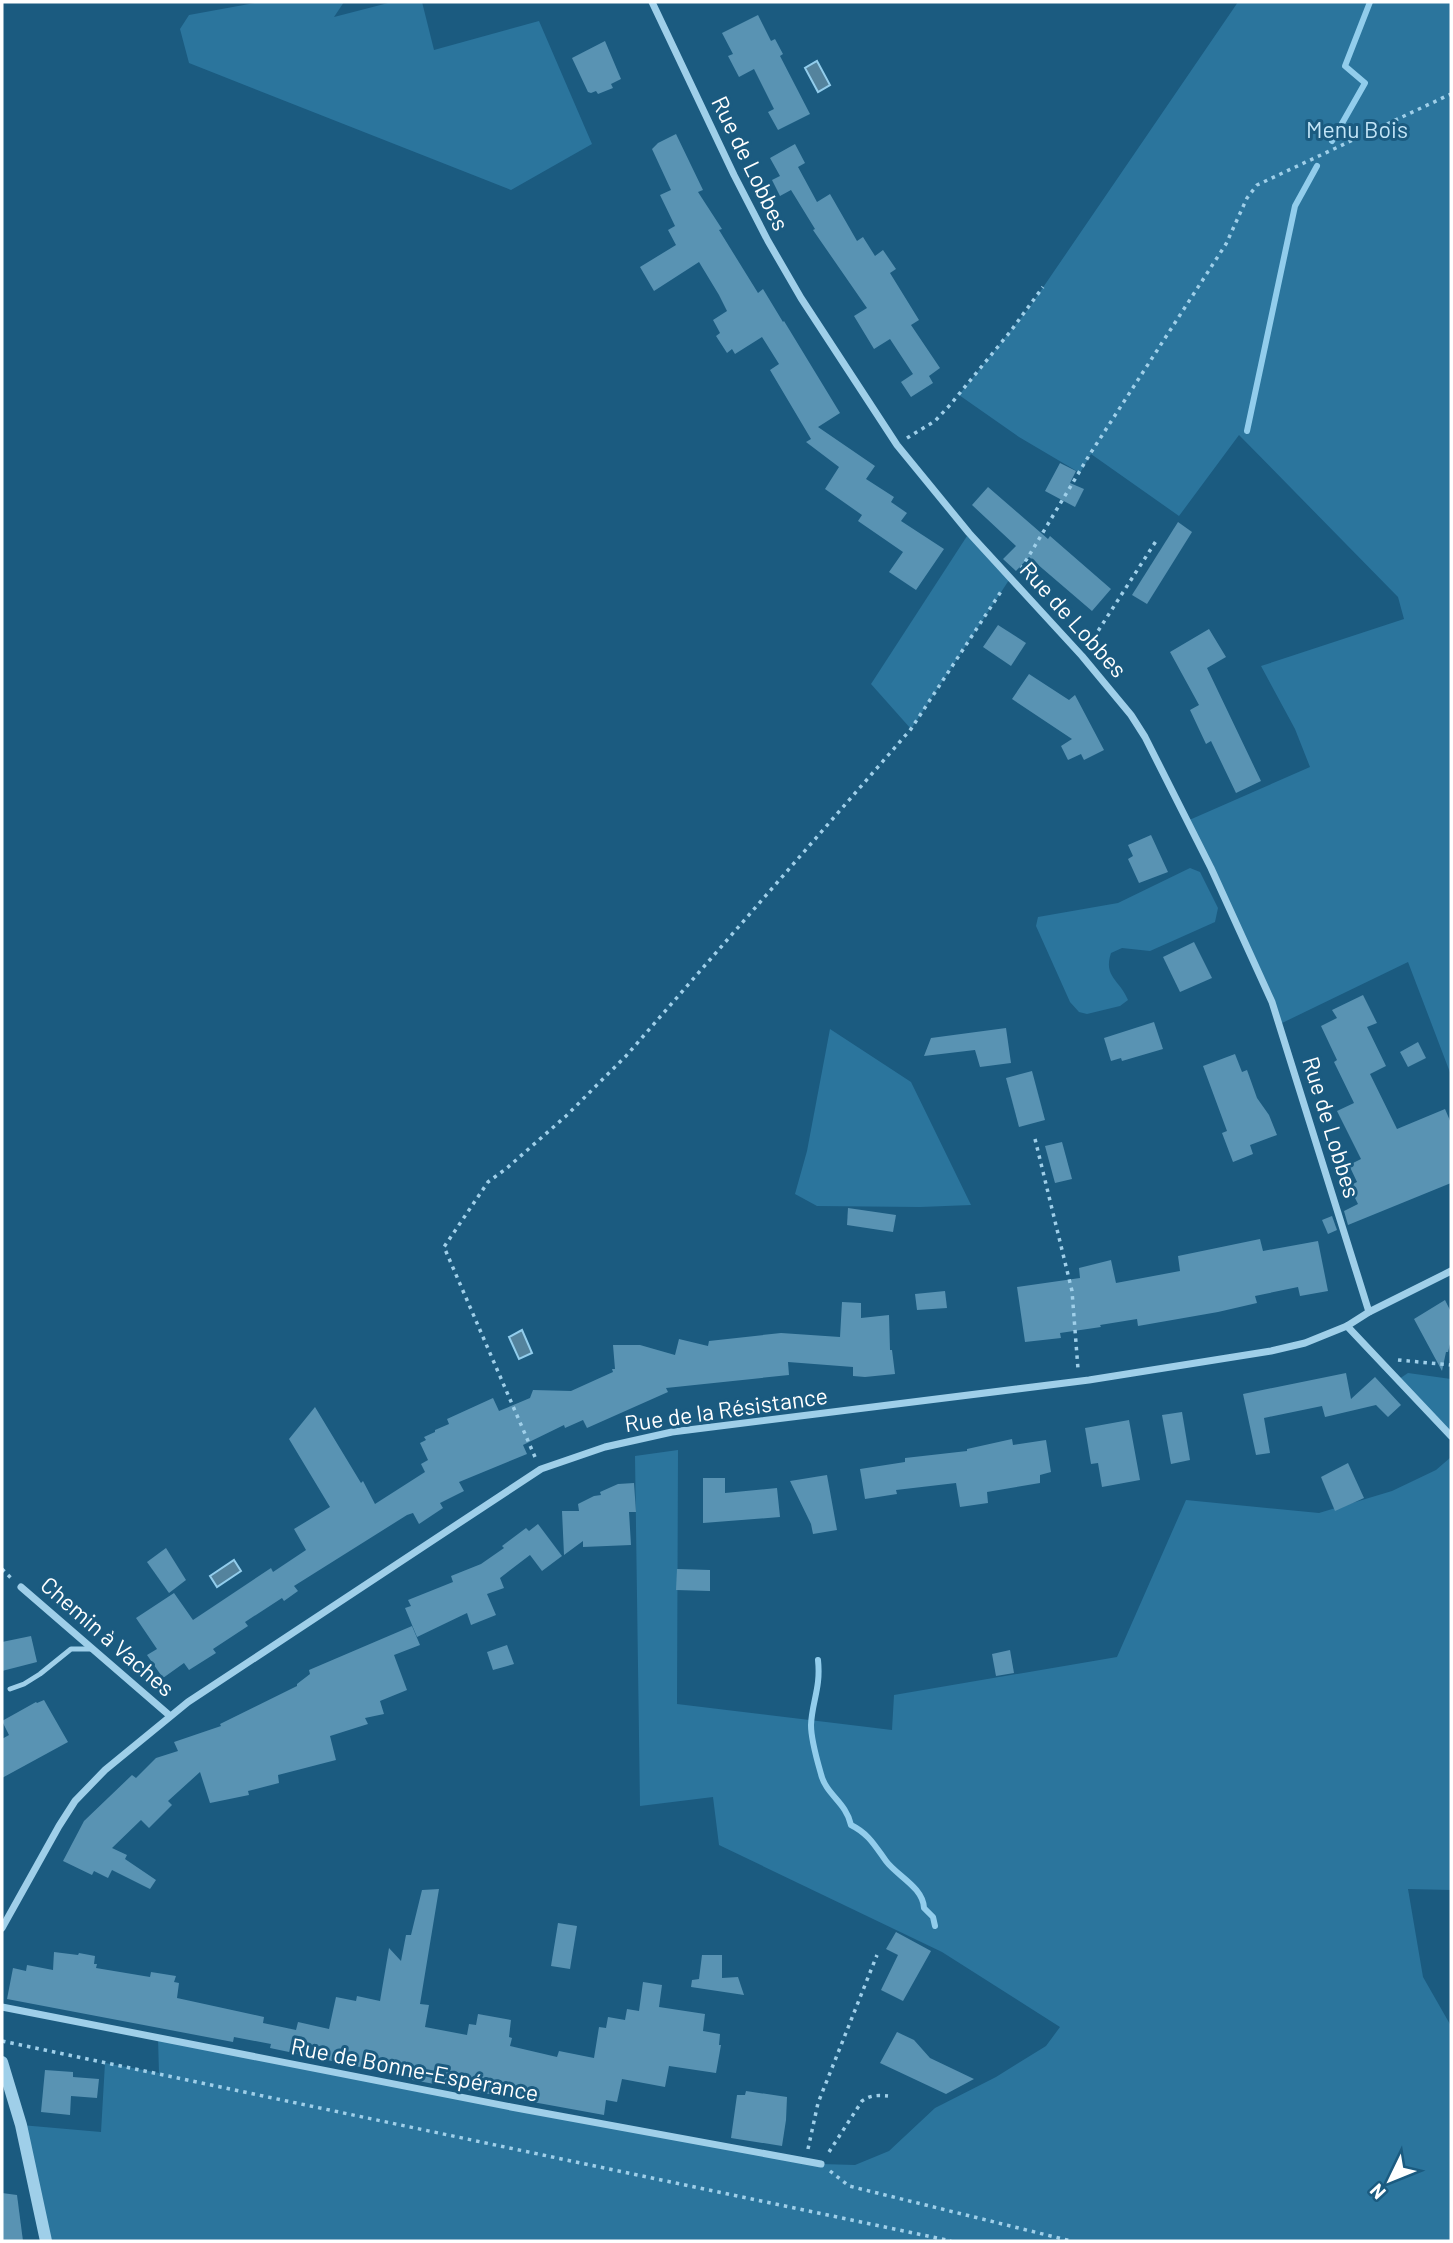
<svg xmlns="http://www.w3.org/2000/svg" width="1453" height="2243" font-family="Barlow,sans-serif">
<rect width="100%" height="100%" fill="#1b5b80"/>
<g fill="#2b759d">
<polygon points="260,2 344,2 334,17 392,2 422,2 434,50 539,21 592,144 511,190 189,63 180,29 189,15"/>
<polygon points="1238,2 1451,2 1451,1075 1408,962 1280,1024 1187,821 1310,767 1295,729 1261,666 1404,619 1398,597 1239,435 1179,516 1091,454 1080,473 1019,437 959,395 1029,308"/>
<polygon points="969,533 1011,577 911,729 871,684"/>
<path d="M 1190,868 L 1200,872 L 1218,908 L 1215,922 L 1150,951 L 1122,948 L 1111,953 C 1103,977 1120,980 1128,1000 L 1120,1006 L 1087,1014 L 1079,1012 L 1070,1002 L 1036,926 L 1038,917 L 1118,903 Z"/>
<polygon points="830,1029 911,1082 971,1205 920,1207 817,1206 795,1194 807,1151"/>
<polygon points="1408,1373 1451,1379 1451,1436 1399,1379"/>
<polygon points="678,1450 677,1704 892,1730 894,1695 1117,1657 1186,1500 1319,1513 1392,1491 1436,1470 1451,1457 1451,1890 1408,1889 1423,1977 1451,2026 1451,2241 46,2241 21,2125 101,2132 105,2063 159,2073 158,2038 821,2164 855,2165 889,2151 935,2108 996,2077 1046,2046 1060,2027 942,1952 719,1845 713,1797 640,1806 635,1456"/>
</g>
<g fill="#54839d" stroke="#92cdec" stroke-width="2">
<polygon points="817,61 830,85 818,92 805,68"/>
<polygon points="522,1330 532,1353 519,1359 509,1337"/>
<polygon points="234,1560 241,1571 217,1587 210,1576"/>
</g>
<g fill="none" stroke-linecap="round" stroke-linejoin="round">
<g stroke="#92cdec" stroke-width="6">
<polyline points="1332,141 1365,83 1345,66 1370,2"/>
<polyline points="1247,431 1295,206 1317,166"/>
<path d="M 818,1660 C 821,1688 812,1701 811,1725 C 811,1740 817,1760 821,1774 C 826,1795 846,1802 851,1825 C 869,1834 875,1846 886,1861 C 897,1876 923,1887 924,1908 L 933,1917 L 935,1926"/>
</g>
</g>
<g fill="#5993b3">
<polygon points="758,15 771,41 775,39 783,54 780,56 810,114 778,130 768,112 774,109 754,69 739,77 728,56 733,54 722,33"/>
<polygon points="605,41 621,79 611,84 613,88 598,94 596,91 591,93 588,92 572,58"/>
<polygon points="676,134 703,190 698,192 722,229 719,230 758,293 763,289 783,322 784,321 840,413 818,427 875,466 866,479 894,497 891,502 907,513 901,521 944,549 916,590 889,572 903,552 858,521 862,515 825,489 839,467 806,442 811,439 770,370 779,364 762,337 735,354 732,349 727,353 716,336 720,333 719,331 713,320 727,311 719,295 699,262 654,291 640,267 676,245 668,230 675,226 660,195 671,190 652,149 658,143"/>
<polygon points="795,144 805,163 798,167 817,202 830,194 857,241 863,237 875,256 883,250 896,269 890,273 919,320 911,325 940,368 929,376 933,383 911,397 901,382 913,374 890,339 874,349 854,316 867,308 813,230 815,229 791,190 780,196 772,180 780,176 770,158"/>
<polygon points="1060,463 1076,471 1070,483 1084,489 1075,507 1045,491"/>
<polygon points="988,487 1048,539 1050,536 1111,589 1092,611 1029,557 1016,571 1003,559 1016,546 972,505"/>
<polygon points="1178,522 1192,532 1147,604 1132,595"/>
<polygon points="998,625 1026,643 1011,666 983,647"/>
<polygon points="1209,629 1226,657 1207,668 1261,781 1236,793 1211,741 1206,744 1190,710 1199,705 1170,652"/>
<polygon points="1029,674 1069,700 1075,695 1104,750 1084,760 1081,754 1068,760 1061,746 1072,739 1012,699"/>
<polygon points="1151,835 1168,872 1139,883 1128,859 1133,856 1128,845"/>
<polygon points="1194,942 1212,978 1180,992 1163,957"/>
<polygon points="1363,995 1377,1023 1367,1027 1386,1066 1370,1074 1397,1129 1445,1109 1451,1123 1451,1183 1348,1225 1344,1211 1358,1204 1349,1186 1357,1182 1349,1165 1361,1159 1337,1111 1354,1103 1334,1062 1337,1060 1321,1026 1337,1018 1332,1010"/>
<polygon points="1154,1022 1163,1049 1122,1061 1121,1058 1111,1061 1104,1038"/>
<polygon points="1006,1028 1011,1063 980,1067 975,1050 924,1056 931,1038"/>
<polygon points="1418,1042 1426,1058 1408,1067 1400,1052"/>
<polygon points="1235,1054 1242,1072 1247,1070 1257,1098 1269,1115 1277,1135 1250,1145 1253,1154 1233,1162 1222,1133 1227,1131 1203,1066"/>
<polygon points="1032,1071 1045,1120 1019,1127 1006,1078"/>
<polygon points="1062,1142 1072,1179 1055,1183 1045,1146"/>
<polygon points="848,1208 896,1215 893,1232 847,1225"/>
<polygon points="1332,1216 1337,1230 1328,1234 1322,1220"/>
<polygon points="1260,1239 1263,1251 1318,1241 1328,1291 1300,1296 1298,1287 1255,1296 1257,1303 1218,1312 1138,1326 1137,1319 1100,1325 1101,1327 1060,1333 1061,1338 1025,1342 1017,1287 1080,1278 1079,1268 1111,1260 1116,1283 1180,1271 1178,1256"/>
<polygon points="945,1291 947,1308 917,1310 915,1294"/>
<polygon points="1445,1300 1451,1312 1451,1340 1448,1352 1446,1352 1442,1371 1414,1319"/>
<polygon points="842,1302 861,1303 861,1318 889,1315 890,1350 892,1350 895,1374 865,1377 853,1376 853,1367 788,1362 789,1375 666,1388 668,1392 587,1428 583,1420 565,1428 564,1425 523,1445 527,1454 459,1482 464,1491 440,1503 443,1508 419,1524 413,1513 407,1515 294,1586 298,1591 284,1601 282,1598 245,1622 248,1626 213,1649 216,1653 189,1670 184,1663 163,1678 147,1655 157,1649 136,1618 174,1593 193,1620 271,1568 273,1572 306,1550 294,1529 330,1507 289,1439 315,1407 361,1483 363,1481 375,1504 425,1472 421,1464 428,1460 420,1443 426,1440 424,1437 435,1432 435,1430 449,1424 447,1419 493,1398 499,1411 530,1398 533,1390 571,1391 613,1372 612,1369 615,1369 613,1345 640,1345 675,1355 679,1339 708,1346 709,1341 781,1333 840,1337"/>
<polygon points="1346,1373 1351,1399 1375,1377 1401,1405 1388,1417 1376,1405 1325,1417 1322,1406 1264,1418 1270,1453 1256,1455 1243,1394"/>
<polygon points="1182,1412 1190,1460 1171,1464 1162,1415"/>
<polygon points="1129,1420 1140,1480 1102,1487 1098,1463 1091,1464 1085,1428"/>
<polygon points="1012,1439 1013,1445 1046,1440 1051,1472 1040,1475 1040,1483 987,1492 988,1503 960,1507 956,1483 896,1490 897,1494 865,1499 860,1469 905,1462 905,1458 967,1451 967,1449"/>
<polygon points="1348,1463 1364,1498 1335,1511 1321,1477"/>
<polygon points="827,1475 837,1530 813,1534 811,1524 790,1481"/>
<polygon points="703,1478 725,1478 725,1493 777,1488 780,1517 703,1523"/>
<polygon points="634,1483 636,1512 629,1512 631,1545 583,1547 583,1541 564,1555 562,1511 579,1511 578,1504 594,1496 601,1495 600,1492 618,1484"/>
<polygon points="538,1524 562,1556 542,1571 530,1555 500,1578 504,1588 487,1594 496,1615 471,1625 467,1613 417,1637 405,1608 411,1606 408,1600 453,1582 451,1576 481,1564 504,1548 502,1546 526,1528 529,1531"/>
<polygon points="166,1548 186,1580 169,1593 147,1562"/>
<polygon points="677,1569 710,1570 710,1591 676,1590"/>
<polygon points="412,1626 420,1645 394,1655 407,1690 380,1701 384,1714 365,1718 368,1724 330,1736 336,1760 278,1775 279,1783 248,1791 249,1795 210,1803 200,1772 168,1801 172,1805 149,1828 141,1820 112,1848 127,1855 125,1859 156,1880 150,1889 112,1870 108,1878 94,1871 92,1875 63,1861 84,1821 132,1775 136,1778 156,1758 178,1751 174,1742 221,1726 220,1724 297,1686 297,1684 310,1674 309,1670"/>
<polygon points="31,1636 37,1662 2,1671 2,1642"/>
<polygon points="507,1645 514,1664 493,1670 487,1652"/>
<polygon points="1010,1650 1014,1673 996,1676 992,1654"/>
<polygon points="44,1700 68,1742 2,1778 2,1739 9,1735 2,1721 36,1702 37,1703"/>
<polygon points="439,1889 420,2004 429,2005 425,2027 467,2035 469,2024 476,2025 478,2014 511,2020 509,2037 512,2038 510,2046 557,2057 559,2051 594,2058 599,2027 606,2028 608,2017 625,2020 627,2009 639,2011 643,1982 662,1985 659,2007 705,2014 703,2031 720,2034 719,2045 721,2045 716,2073 669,2066 665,2087 622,2079 617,2102 606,2100 604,2115 407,2079 408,2077 270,2048 271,2044 234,2037 233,2042 7,1999 13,1968 26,1971 27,1965 53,1970 54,1952 78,1955 79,1953 95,1956 94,1964 97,1964 96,1968 150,1977 151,1972 176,1976 174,1982 179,1983 177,1998 264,2017 263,2023 296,2030 298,2022 329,2029 336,1997 356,2001 357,1996 380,2001 389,1948 401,1961 406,1935 411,1935 422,1890"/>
<polygon points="558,1923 577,1926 570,1969 551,1966"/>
<polygon points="896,1932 931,1951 903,2001 881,1990 898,1955 886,1949"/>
<polygon points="702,1955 722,1955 722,1978 738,1977 744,1995 691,1987 692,1980 699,1979"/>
<polygon points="897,2032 914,2040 930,2058 974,2079 946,2094 880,2063"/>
<polygon points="45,2070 73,2072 73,2077 99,2079 97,2098 71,2096 70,2115 41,2112"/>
<polygon points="746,2091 787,2097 786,2120 782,2146 731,2138 737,2095 745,2095"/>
<polygon points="2,2193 17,2195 23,2241 2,2241"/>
</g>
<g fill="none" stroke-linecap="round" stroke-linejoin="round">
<g stroke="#9fcfe9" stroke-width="3.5" stroke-dasharray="3.5 5" stroke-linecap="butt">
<polyline points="907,438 935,421 950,405 1010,332 1043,287"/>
<polyline points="1021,569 1090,454 1226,244 1247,198 1257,185 1451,94"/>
<polyline points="1089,645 1158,538"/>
<polyline points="1035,1139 1072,1291 1078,1369"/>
<polyline points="1398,1360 1451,1365"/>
<polyline points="535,1457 444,1247 488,1182 507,1168 566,1116 626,1056 911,729 1002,590"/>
<polyline points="2,1569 11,1578"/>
<polyline points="2,2041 951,2241"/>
<polyline points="808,2149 818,2103 877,1955"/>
<path d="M 829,2152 L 862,2101 C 870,2095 878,2095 888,2096"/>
<polyline points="830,2171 849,2186 1071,2241"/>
</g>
<polyline stroke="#9fcfe9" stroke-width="5" points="10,1689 24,1684 40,1674 71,1649 92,1649"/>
<g stroke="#9fcfe9" stroke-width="7">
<polyline points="652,2 734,175 768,241 801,298 897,445 969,533 1082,656 1131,715 1145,737 1211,868 1272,1002 1369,1312"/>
<polyline points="1347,1326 1451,1436"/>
<polyline points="21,1587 169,1715"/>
<polyline points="2,1928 59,1826 75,1801 105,1770 188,1702 541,1469 605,1447 672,1432 1089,1380 1271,1351 1305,1343 1347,1326 1369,1312 1451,1271"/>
<polyline points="2,2007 511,2107 821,2164"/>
</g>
<polyline stroke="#9fcfe9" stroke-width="12" points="2,2062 21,2125 46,2241"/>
</g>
<g text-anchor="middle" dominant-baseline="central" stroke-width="6" stroke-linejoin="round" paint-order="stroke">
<g font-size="23" fill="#c3e5f7" stroke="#1b5b80">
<text x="1357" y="129">Menu Bois</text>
</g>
<g font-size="23" fill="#fff" stroke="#1b5b80">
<text transform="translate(751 163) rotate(64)">Rue de Lobbes</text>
<text transform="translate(1074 619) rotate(48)">Rue de Lobbes</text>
<text transform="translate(1332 1127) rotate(73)">Rue de Lobbes</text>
<text transform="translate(726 1409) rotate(-8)">Rue de la Résistance</text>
<text transform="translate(108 1636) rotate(41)">Chemin à Vaches</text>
<text transform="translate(415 2069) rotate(11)">Rue de Bonne-Espérance</text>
</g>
</g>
<rect width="1453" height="2243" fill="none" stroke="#ffffff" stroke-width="7"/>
<g transform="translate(1390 2180) rotate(227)" stroke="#1b5b80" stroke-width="5" paint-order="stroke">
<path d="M0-5L12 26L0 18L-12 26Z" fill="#ffffff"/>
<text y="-10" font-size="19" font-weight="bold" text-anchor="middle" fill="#ffffff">N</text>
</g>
</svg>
